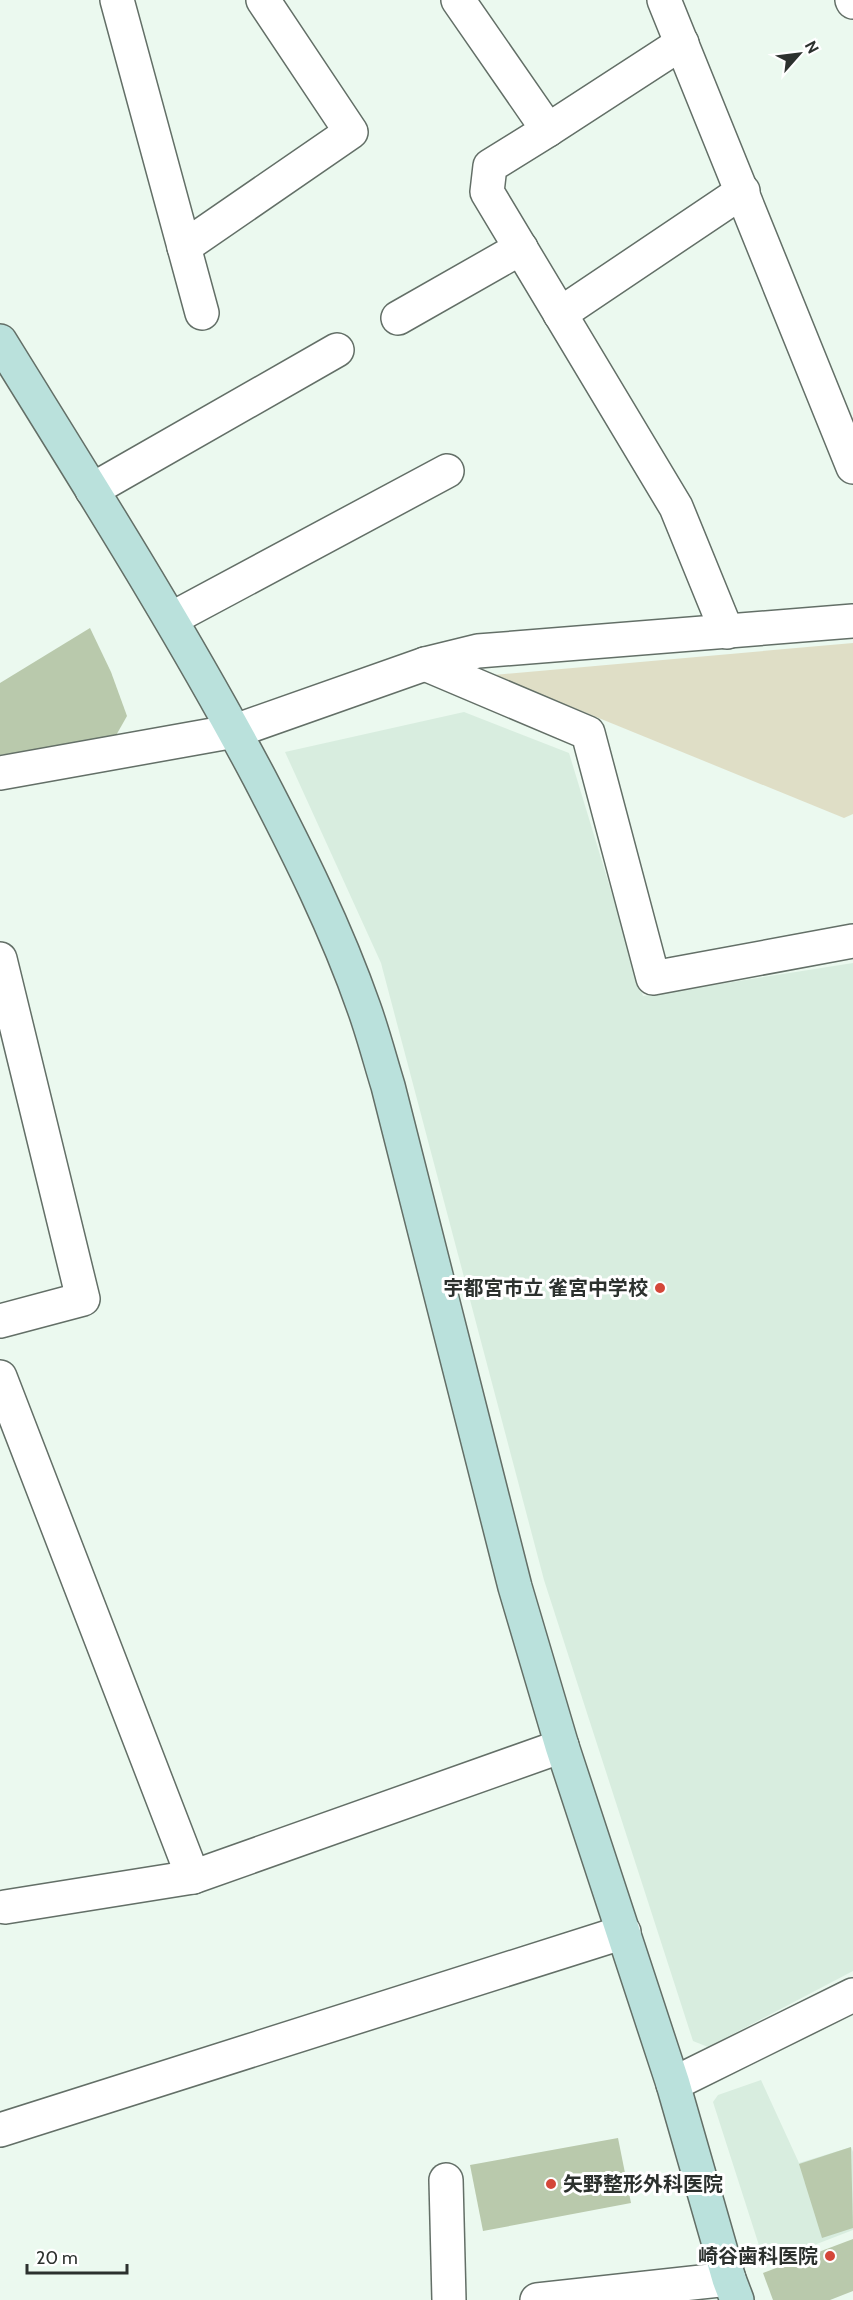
<svg xmlns="http://www.w3.org/2000/svg" width="853" height="2300" font-family="Cabin,'Noto Sans JP',sans-serif">
<rect width="100%" height="100%" fill="#ebf9ef"/>
<g fill="#d8eddf">
<polygon points="464,712 569,753 643,996 853,963 853,1971 708,2047 693,2041 544,1580 381,963 285,752"/>
<polygon points="761,2080 799,2163 851,2147 853,2152 853,2230 765,2264 713,2102 718,2095"/>
</g>
<polygon fill="#dfdec6" points="853,643 853,814 844,818 493,675"/>
<g fill="#b9c9ac">
<polygon points="90,628 111,672 127,716 114,739 0,755 0,683"/>
<polygon points="618,2138 631,2203 483,2231 470,2165"/>
<polygon points="851,2147 853,2228 822,2238 799,2164"/>
<polygon points="853,2239 853,2291 830,2300 773,2300 763,2273"/>
</g>
<g fill="none" stroke-linecap="round" stroke-linejoin="round">
<defs>
<g id="street">
<polyline points="117,0 202,313"/>
<polyline points="458,0 548,130 490,166 487,192 676,507 727,632"/>
<polyline points="664,0 853,467"/>
<polyline points="852,0 853,2"/>
<polyline points="548,130 682,43"/>
<polyline points="184,247 351,132 263,0"/>
<polyline points="560,314 743,191"/>
<polyline points="398,318 521,248"/>
<polyline points="92,490 337,350"/>
<polyline points="171,619 447,471"/>
<polyline points="425,664 588,733 653,978 853,941"/>
<polyline points="0,773 235,731 425,664 478,651 853,621"/>
<polyline points="0,959 83,1299 0,1321"/>
<polyline points="0,1377 193,1877"/>
<polyline points="5,1907 193,1877 562,1746"/>
<polyline points="673,2084 853,1995"/>
<polyline points="0,2130 624,1932"/>
<polyline points="446,2180 449,2300"/>
<polyline points="537,2300 729,2279"/>
</g>
<path id="secondary" d="M 0,341 C 89,485 180,628 259,777 C 298,852 336,928 364,1008 C 373,1033 380,1060 388,1086 L 515,1587 L 562,1746 L 673,2084 L 729,2279 L 737,2300"/>
</defs>
<use href="#street" stroke="#636f67" stroke-width="36"/>
<use href="#secondary" stroke="#636f67" stroke-width="36"/>
<use href="#street" stroke="#fff" stroke-width="33"/>
<use href="#secondary" stroke="#bae1dc" stroke-width="33"/>
</g>
<g fill="#d44739" stroke="#fff" stroke-width="2">
<circle cx="660" cy="1288" r="6"/>
<circle cx="551" cy="2184" r="6"/>
<circle cx="830" cy="2256" r="6"/>
</g>
<g text-anchor="middle" dominant-baseline="central" stroke-width="6" stroke-linejoin="round" paint-order="stroke">
<g font-size="20" font-weight="bold" fill="#2c312e" stroke="#fff" text-anchor="end">
<text x="648" y="1288">宇都宮市立 雀宮中学校</text>
<text x="563" y="2184" text-anchor="start">矢野整形外科医院</text>
<text x="818" y="2256">崎谷歯科医院</text>
</g>
</g>
<g transform="translate(799 54) rotate(62)" stroke="#ffffff" stroke-width="4.5" paint-order="stroke">
<path d="M0-4.5L10 22L0 15L-10 22Z" fill="#2c312e"/>
<text y="-9" font-size="16" font-weight="bold" text-anchor="middle" fill="#2c312e">N</text>
</g>
<path d="M27 2264v9h100v-9" fill="none" stroke="#2c312e" stroke-width="3"/>
<text x="36" y="2264" font-size="18" fill="#2c312e" stroke="#ffffff" stroke-width="4.5" paint-order="stroke">20 m</text>
</svg>
